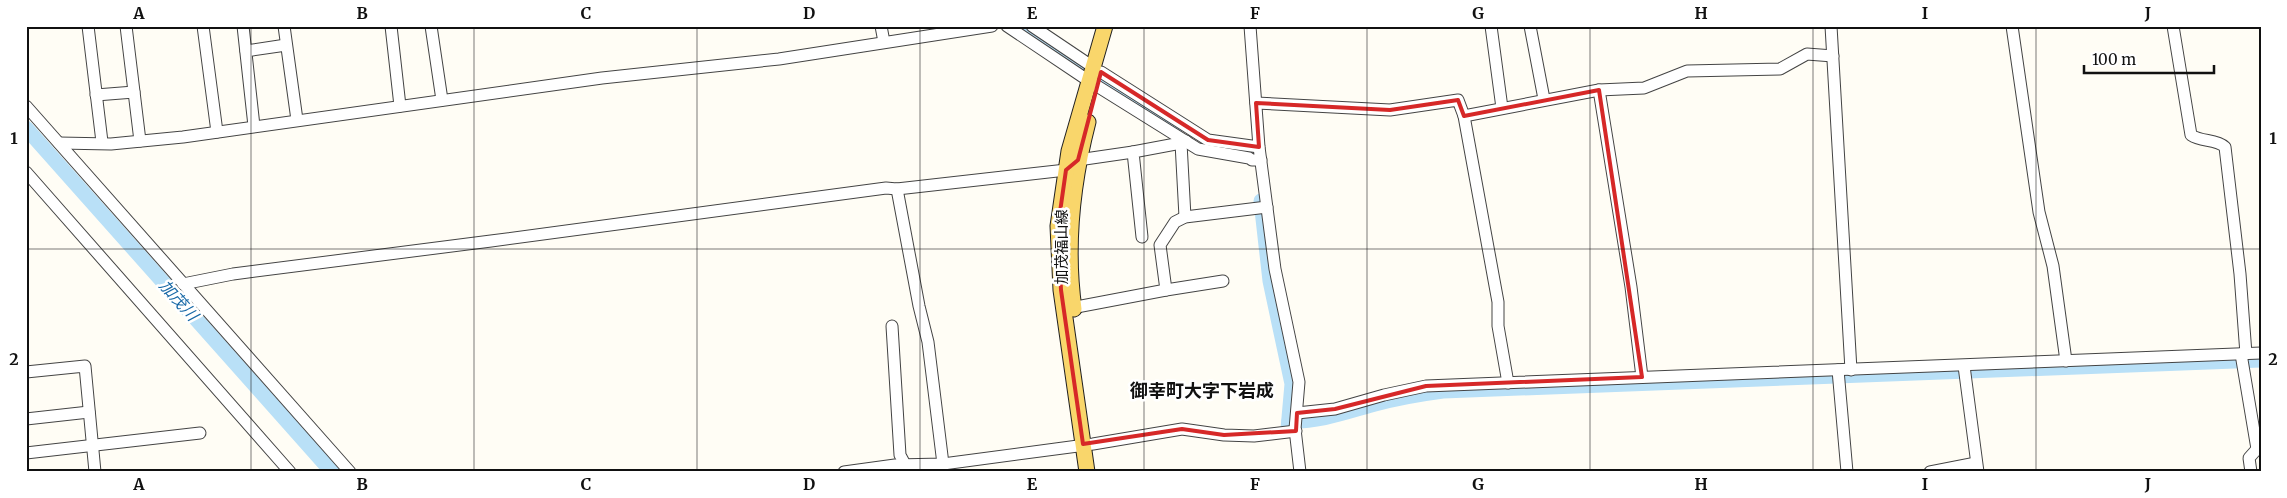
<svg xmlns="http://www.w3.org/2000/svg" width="2287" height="498" font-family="Merriweather,'Noto Sans JP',serif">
<rect width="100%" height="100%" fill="#fffdf5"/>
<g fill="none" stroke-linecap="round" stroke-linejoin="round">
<g stroke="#b9e0f7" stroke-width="15">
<polyline points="1018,26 1175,129"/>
<polyline points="26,128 332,472"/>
<polyline points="1261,201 1270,281 1292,384 1288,429"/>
<path d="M 1289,421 C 1319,422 1346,412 1375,404 C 1397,398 1420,394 1443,391 L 2261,360"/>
</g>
<defs>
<g id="minor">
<polyline points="88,26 102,142"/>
<polyline points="126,26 140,141"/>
<polyline points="203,26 217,132"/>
<polyline points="243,26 254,126"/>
<polyline points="284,26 297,120"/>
<polyline points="391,26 400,106"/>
<polyline points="431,26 442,100"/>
<polyline points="881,26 884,42"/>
<polyline points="1007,26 1089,81"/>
<polyline points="1032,26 1093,67"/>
<polyline points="1250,26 1259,147 1275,269 1299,382 1295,429 1300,472"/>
<polyline points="1491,26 1502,108"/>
<polyline points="1530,26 1544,99"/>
<polyline points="1831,26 1851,370"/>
<polyline points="2012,26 2039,212 2053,266 2066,361"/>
<path d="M 2173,26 L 2191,135 C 2201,142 2216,139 2225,147 L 2240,274 L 2246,354"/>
<polyline points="246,51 286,45"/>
<polyline points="1101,72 1208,140 1259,147"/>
<polyline points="1097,86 1198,149 1249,158 1252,160 1261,160"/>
<polyline points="1599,90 1631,287 1642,377"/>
<polyline points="96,95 134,92"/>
<polyline points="1256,103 1390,110 1458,100 1464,116 1599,90 1644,88 1687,71 1780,69 1807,54 1833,56"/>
<polyline points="26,106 350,472"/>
<polyline points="1464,116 1498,302 1498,326 1508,383"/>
<polyline points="59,143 111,144 183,137 602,78 779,59 992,26"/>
<polyline points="26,172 290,472"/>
<polyline points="897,189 919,306 928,342 943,464"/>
<polyline points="1185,217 1181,143 1186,141"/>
<polyline points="1142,237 1133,152 1181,143"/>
<polyline points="183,284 233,274 491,241 886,188 897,189 1066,170 1078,160 1133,152"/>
<polyline points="1166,290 1223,281"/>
<polyline points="1066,309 1166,290 1160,245 1175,222 1185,217 1267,207"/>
<polyline points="892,326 900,455 908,470"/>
<polyline points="2241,354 2257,449 2249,458 2251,472"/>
<polyline points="1964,366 1978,472"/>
<polyline points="1838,370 1847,472"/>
<polyline points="26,372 85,366 95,472"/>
<polyline points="1297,413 1335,409 1384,395 1426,386 2261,353"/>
<polyline points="26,419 89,412"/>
<polyline points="26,453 200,433"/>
<polyline points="844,472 895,465 943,464 1093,444 1182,429 1224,435 1254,436 1296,431"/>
<polyline points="1930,472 1976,463"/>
</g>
<g id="major">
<path d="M 1074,309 C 1065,245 1072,184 1088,122"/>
<polyline points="1087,472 1061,290 1058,226 1069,151 1105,26"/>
</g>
</defs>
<use href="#minor" stroke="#444" stroke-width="13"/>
<use href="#major" stroke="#222" stroke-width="17"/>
<use href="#minor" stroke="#fff" stroke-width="11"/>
<use href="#major" stroke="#f9d66b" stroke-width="15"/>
</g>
<path fill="none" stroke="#d62828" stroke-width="4" stroke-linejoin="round" d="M 1101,72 L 1208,140 L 1259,147 L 1256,103 L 1390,110 L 1458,100 L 1464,116 L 1599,90 L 1642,377 L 1426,386 L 1335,409 L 1297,413 L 1296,431 L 1224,435 L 1182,429 L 1083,444 L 1061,290 L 1058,226 L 1066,170 L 1078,160 Z"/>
<path fill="none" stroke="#111" stroke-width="1" stroke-opacity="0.55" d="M 251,26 L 251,472M 474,26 L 474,472M 697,26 L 697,472M 920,26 L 920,472M 1144,26 L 1144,472M 1367,26 L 1367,472M 1590,26 L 1590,472M 1813,26 L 1813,472M 2036,26 L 2036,472M 26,249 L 2261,249"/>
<g text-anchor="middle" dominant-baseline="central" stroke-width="5" stroke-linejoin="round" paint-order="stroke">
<g font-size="15" fill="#111" stroke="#fff">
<text transform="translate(1061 247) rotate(-90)">加茂福山線</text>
</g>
<g font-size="16" font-style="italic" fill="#1768a6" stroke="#fff">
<text transform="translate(179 300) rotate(48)">加茂川</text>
</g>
<g font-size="18" font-weight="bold" fill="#111" stroke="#fff">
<text x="1202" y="390">御幸町大字下岩成</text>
</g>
</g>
<rect width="2287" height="498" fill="none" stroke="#ffffff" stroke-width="55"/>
<path d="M2084 65v8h130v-8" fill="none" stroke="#111111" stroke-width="2.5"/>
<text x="2092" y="65" font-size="15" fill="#111111" stroke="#ffffff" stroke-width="4" paint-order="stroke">100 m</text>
<rect x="28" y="28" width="2232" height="442" fill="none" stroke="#111" stroke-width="2"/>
<g font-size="16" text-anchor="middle" font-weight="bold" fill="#111">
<text x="139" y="19">A</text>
<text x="362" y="19">B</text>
<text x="586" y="19">C</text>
<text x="809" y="19">D</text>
<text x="1032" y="19">E</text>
<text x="1255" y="19">F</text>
<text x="1478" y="19">G</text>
<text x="1701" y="19">H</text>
<text x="1925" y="19">I</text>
<text x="2148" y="19">J</text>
<text x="14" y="144">1</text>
<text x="2273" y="144">1</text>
<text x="14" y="365">2</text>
<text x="2273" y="365">2</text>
<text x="139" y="490">A</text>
<text x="362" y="490">B</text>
<text x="586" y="490">C</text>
<text x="809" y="490">D</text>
<text x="1032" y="490">E</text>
<text x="1255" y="490">F</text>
<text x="1478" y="490">G</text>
<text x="1701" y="490">H</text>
<text x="1925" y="490">I</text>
<text x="2148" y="490">J</text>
</g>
</svg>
